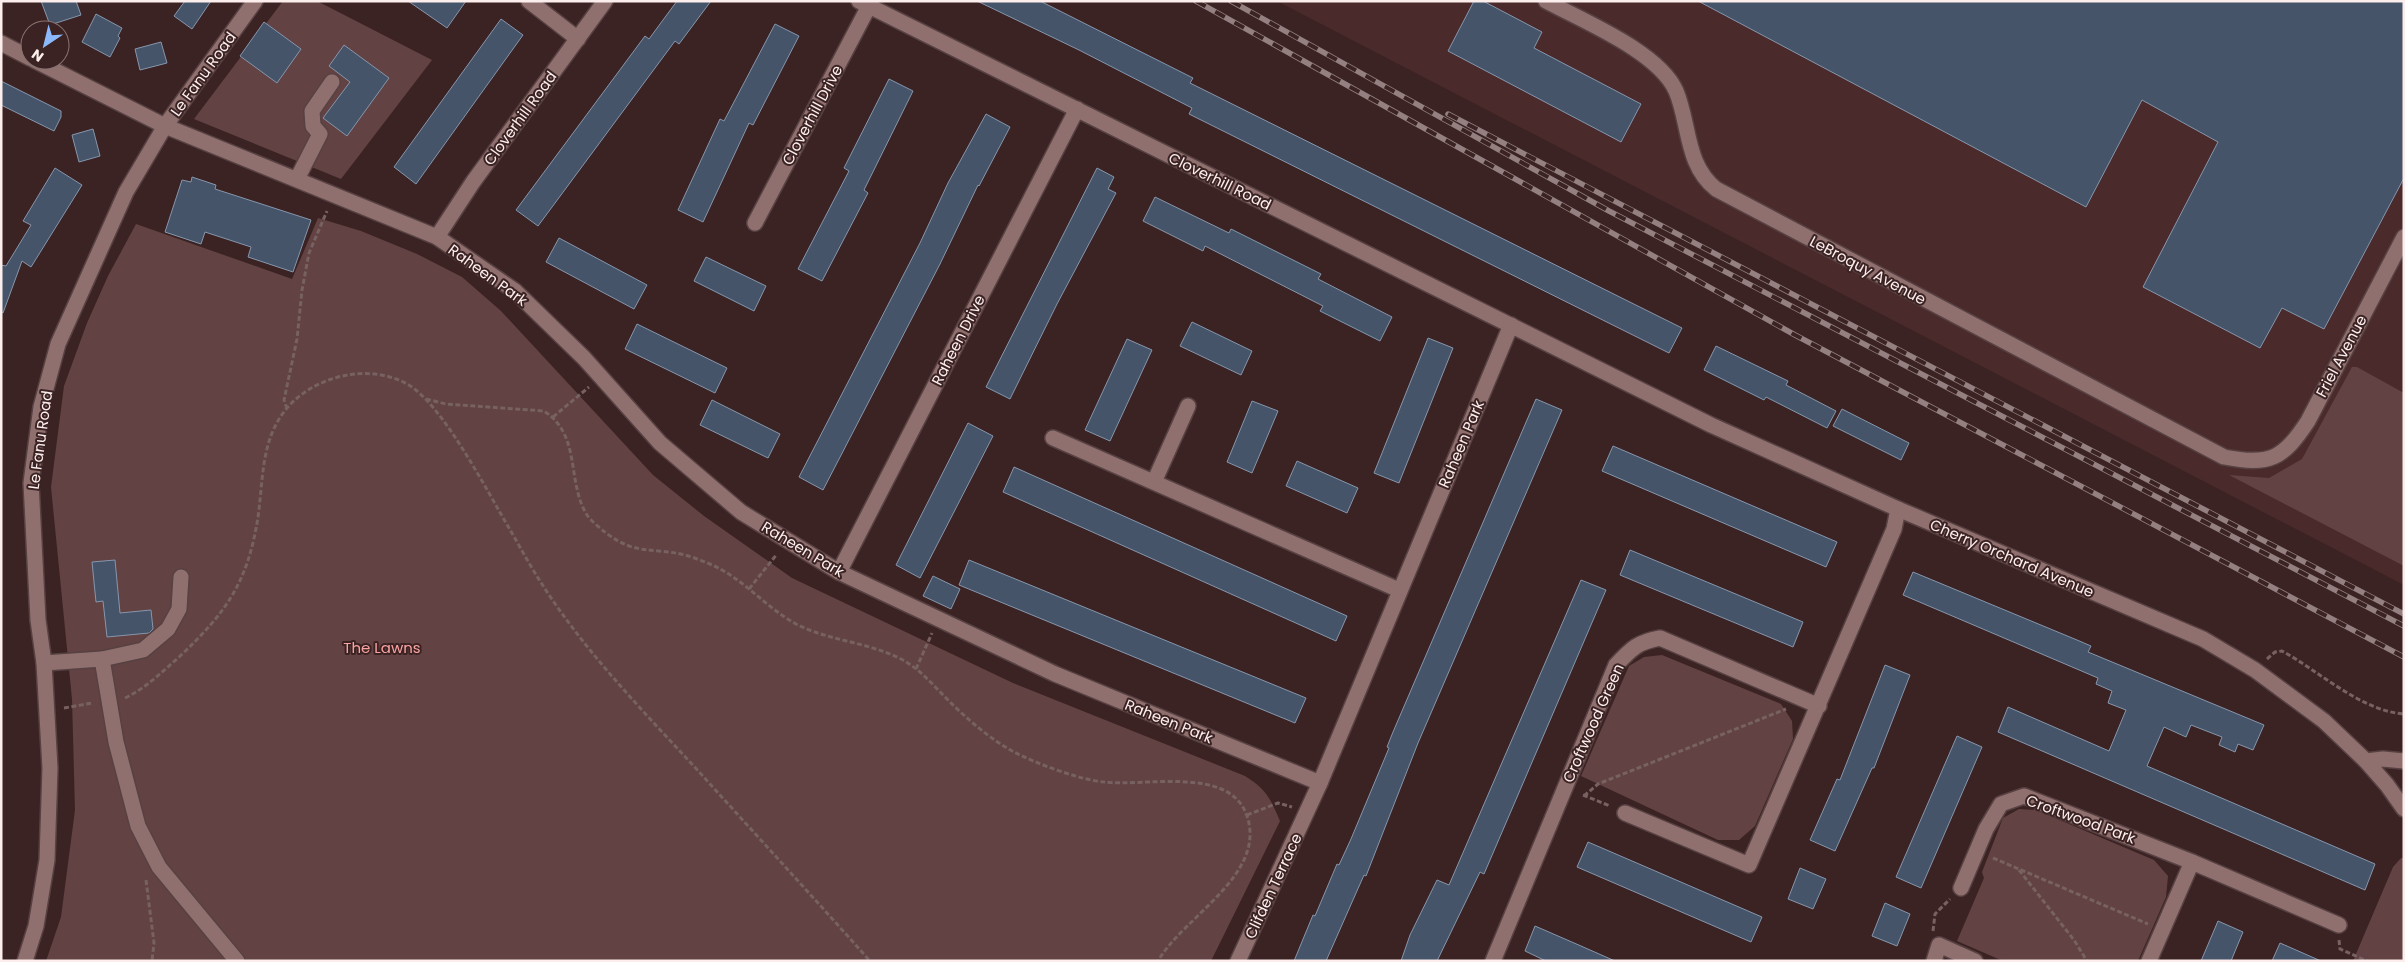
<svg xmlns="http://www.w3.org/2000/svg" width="2405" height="962" font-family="Poppins,sans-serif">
<rect width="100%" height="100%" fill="#3c2323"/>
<polygon fill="#4a2a2b" points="1277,1 2404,1 2404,585 1408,69"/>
<g fill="#624242">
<polygon points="283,1 317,1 432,60 341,179 194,119"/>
<path d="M 318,218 L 361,231 L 417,254 L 462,277 L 501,311 L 653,475 L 704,516 L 792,578 L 1013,683 L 1245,776 C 1267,790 1270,798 1280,821 L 1211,961 L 46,961 L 61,917 L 75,810 L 72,699 L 51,487 L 64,386 L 87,323 L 108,276 L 136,224 L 292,279 Z"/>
<polygon points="2352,367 2357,367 2404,393 2404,566 2229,475 2269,478 2302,459"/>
<polygon points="1662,655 1781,704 1792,721 1793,739 1755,826 1739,840 1718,840 1581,776 1629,666 1644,657"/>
<polygon points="2019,809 2036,810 2154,860 2168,876 2166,897 2138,961 2003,961 1957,941 1984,878 1982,872 2003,818"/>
<polygon points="2401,858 2404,858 2404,961 2353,961 2393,867"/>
</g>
<g fill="#455468" stroke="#8696ad">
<polygon points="41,1 76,1 81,15 50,25"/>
<polygon points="185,1 211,1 192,29 174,16"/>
<polygon points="408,1 466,1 447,28"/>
<polygon points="677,1 711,1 679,44 675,41 538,226 516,210 645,36 649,39"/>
<polygon points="977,1 1040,1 1193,78 1190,83 1682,328 1669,353 1189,114 1192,108 1079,50"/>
<polygon points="1474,1 1483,1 1542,32 1534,48 1641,104 1621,142 1448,51"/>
<polygon points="1698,1 2404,1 2404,178 2324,329 2282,308 2260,348 2143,287 2218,142 2142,100 2086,207"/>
<polygon points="96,14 122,28 118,36 120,38 110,57 82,42"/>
<polygon points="501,19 523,35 416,184 394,167"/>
<polygon points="264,22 301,49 277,83 240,56"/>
<polygon points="775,24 799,36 753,125 749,123 703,222 678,210 720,119 724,121"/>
<polygon points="161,42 167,63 140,70 135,49"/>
<polygon points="344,45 389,78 347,136 323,118 350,82 329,66"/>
<polygon points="889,79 913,91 864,190 868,193 822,281 798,269 849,171 844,168"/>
<polygon points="1,81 61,111 61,117 54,131 1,105"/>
<polygon points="986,114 1010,127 979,186 978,185 940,264 823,490 799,477 920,243 948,183"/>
<polygon points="93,129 100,156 79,162 72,135"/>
<polygon points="55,168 82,185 31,267 22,261 3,313 1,312 1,265 6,266 31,225 23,221"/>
<polygon points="1097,168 1114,177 1108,189 1116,193 1057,304 1010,399 986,387"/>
<polygon points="192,177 216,185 215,189 311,220 293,272 248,257 251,247 205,232 201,244 165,232 182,180 191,182"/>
<polygon points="1155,197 1229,233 1231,229 1321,274 1318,279 1392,317 1380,341 1320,311 1323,306 1205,246 1203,251 1143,221"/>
<polygon points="559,238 647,285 634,309 546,262"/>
<polygon points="706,257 766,286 754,311 694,281"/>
<polygon points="1192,322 1252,351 1241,375 1180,346"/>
<polygon points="637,324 727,368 715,393 625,349"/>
<polygon points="1428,338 1453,348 1399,483 1374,473"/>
<polygon points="1127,339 1152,350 1110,441 1085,430"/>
<polygon points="1716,346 1788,381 1786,385 1836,411 1827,428 1766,397 1764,400 1704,370"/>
<polygon points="1536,399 1562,410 1418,743 1366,876 1364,875 1326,961 1294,961 1313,915 1315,916 1337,864 1339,865 1351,839 1389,748 1387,747 1393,732"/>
<polygon points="712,400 780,434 768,458 700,425"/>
<polygon points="1252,401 1278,411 1252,473 1227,462"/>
<polygon points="1842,409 1909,443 1901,460 1833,426"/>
<polygon points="968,423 993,436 920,578 896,565"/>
<polygon points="1613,446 1837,542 1826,567 1602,471"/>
<polygon points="1297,461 1358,488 1347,513 1286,486"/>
<polygon points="1014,467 1347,616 1336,641 1003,492"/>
<polygon points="1630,550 1803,622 1793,647 1620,575"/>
<polygon points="115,560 120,613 151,610 153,629 149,633 107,637 103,601 96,602 92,562"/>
<polygon points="969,560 1306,698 1295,723 959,585"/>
<polygon points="1913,572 2077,640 2091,646 2088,652 2264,725 2253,750 2238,744 2235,752 2219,745 2222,737 2191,725 2186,737 2164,727 2147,766 2375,864 2365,890 1998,732 2008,707 2109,751 2126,710 2108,703 2112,691 2096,684 2098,678 1903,595"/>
<polygon points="933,576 960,589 951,609 923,596"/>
<polygon points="1581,580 1606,590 1484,874 1480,872 1437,961 1401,961 1410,935 1437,880 1449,885"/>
<polygon points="1885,665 1910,675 1874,768 1872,768 1835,851 1810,840 1837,779 1840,780"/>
<polygon points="1957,736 1982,747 1921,888 1896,877"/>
<polygon points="1588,842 1762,917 1751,942 1577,867"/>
<polygon points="1800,868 1826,879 1813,909 1788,899"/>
<polygon points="1885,903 1910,914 1897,946 1872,936"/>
<polygon points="2218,921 2243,932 2231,961 2201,961"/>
<polygon points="1535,926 1581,946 1615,961 1546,961 1525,951"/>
<polygon points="2280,943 2321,961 2272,961"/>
</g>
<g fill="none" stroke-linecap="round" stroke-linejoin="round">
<defs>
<g id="minor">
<polyline points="529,1 578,39"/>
<polyline points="859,1 1711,425 1898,509 2203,639 2255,670 2324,721 2366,761 2387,785 2404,809"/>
<path d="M 1546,1 C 1583,21 1659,52 1676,91 C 1690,124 1685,164 1716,189 L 2224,457 C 2270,466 2283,459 2308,421 L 2404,237"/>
<polyline points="1,43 30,58"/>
<polyline points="34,60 165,126 437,237 515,291 584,358 660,443 741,512 839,572 1055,674 1320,783"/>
<polyline points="297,179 320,134 313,126 312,111 332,82"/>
<polyline points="755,223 869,6"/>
<polyline points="437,237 473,182 605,1"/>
<polyline points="1053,438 1399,590"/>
<polyline points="1154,482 1188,406"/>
<polyline points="839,572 1077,109"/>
<polyline points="102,659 143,650 168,629 179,609 181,577"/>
<polyline points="44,663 102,659 116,742 138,826 159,867 237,961"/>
<polyline points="2366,761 2383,759 2404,761"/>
<polyline points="1625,813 1749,865 1894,529 1898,509"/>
<polyline points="1961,888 1986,829 2001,804 2024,796 2192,862 2339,925"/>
<polyline points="25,961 36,926 47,860 50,768 44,663 38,620 31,483 41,407 58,344 126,192 165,126 255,1"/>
<polyline points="1238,961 1320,783 1511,325"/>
<path d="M 1493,961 L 1616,665 C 1632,648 1638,642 1660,638 L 1819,706"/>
<polyline points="1934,961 1939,945 1975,961"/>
<polyline points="2149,961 2192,862"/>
</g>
</defs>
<use href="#minor" stroke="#574142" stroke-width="18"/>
<g stroke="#776161" stroke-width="3" stroke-dasharray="5 2.5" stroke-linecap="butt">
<path d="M 426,399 L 446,404 L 544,411 C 582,436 566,481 587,515 C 591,521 600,528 606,533 C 637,556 652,547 685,555 C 693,557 702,561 710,564 C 743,578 765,607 796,624 C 829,641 868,642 901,659 C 920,669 933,685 948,700 C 967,719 990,739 1014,752 C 1035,763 1080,780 1104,782 C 1145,787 1230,765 1247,816 C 1267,875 1183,917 1158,961"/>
<polyline points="287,409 284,400 297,339 302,290 309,253 327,211"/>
<polyline points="553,417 589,387"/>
<polyline points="749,589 777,554"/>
<path d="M 2267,659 L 2275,652 L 2282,651 C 2319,671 2361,711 2404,714"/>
<polyline points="916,669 932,633"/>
<path d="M 125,698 C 146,688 162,672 179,657 C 226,613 248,582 258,517 C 263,482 261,446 281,416 C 306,378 366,361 407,384 C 442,403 487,491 509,528 C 519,545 529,564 540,581 C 584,651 645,713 701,774 C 757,836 814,898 870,961"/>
<polyline points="64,708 92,703"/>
<polyline points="1583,795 1610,806"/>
<polyline points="1584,796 1598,784 1786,709"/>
<polyline points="1247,815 1278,803 1292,807"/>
<polyline points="1993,858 2148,924"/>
<polyline points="2019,870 2074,940 2087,961"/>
<polyline points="146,880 154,943 152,961"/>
<polyline points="1933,931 1935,914 1950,899"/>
<polyline points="2339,940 2340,949 2367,961"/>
</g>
<use href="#minor" stroke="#8f706f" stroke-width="15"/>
<defs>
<g id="rail">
<polyline points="1196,1 1795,335 2404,657"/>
<polyline points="1231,1 1609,211 2404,626"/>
<polyline points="1448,114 2404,614"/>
</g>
</defs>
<use href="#rail" stroke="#948080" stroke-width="5.5"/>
<use href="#rail" stroke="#3c2323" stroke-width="4" stroke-dasharray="11" stroke-linecap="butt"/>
</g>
<g text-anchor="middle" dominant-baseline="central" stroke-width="4" stroke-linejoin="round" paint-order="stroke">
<g font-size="15" fill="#fdeeee" stroke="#3c2323">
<text transform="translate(203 74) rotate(-54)">Le Fanu Road</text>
<text transform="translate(812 115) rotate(-62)">Cloverhill Drive</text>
<text transform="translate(520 118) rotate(-54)">Cloverhill Road</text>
<text transform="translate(1220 181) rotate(26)">Cloverhill Road</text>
<text transform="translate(1868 270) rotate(28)">LeBroquy Avenue</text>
<text transform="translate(488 275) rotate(36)">Raheen Park</text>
<text transform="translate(958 340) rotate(-63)">Raheen Drive</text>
<text transform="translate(2341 356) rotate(-62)">Friel Avenue</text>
<text transform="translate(40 440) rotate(-82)">Le Fanu Road</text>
<text transform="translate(1461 444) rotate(-67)">Raheen Park</text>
<text transform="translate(803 549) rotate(31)">Raheen Park</text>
<text transform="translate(2012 558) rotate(23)">Cherry Orchard Avenue</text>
<text transform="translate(1169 721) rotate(22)">Raheen Park</text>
<text transform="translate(1593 723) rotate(-66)">Croftwood Green</text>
<text transform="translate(2081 819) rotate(20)">Croftwood Park</text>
<text transform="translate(1273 886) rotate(-65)">Clifden Terrace</text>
</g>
<g font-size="15" fill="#faa3a3" stroke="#3c2323">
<text x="382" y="647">The Lawns</text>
</g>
</g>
<rect width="2405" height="962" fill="none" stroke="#fdeeee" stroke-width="5"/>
<g transform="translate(45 45) rotate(215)"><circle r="24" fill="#3c2323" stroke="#897474"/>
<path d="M0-4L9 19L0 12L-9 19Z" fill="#8cb9fc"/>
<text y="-8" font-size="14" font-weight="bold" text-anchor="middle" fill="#fdeeee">N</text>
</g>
</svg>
